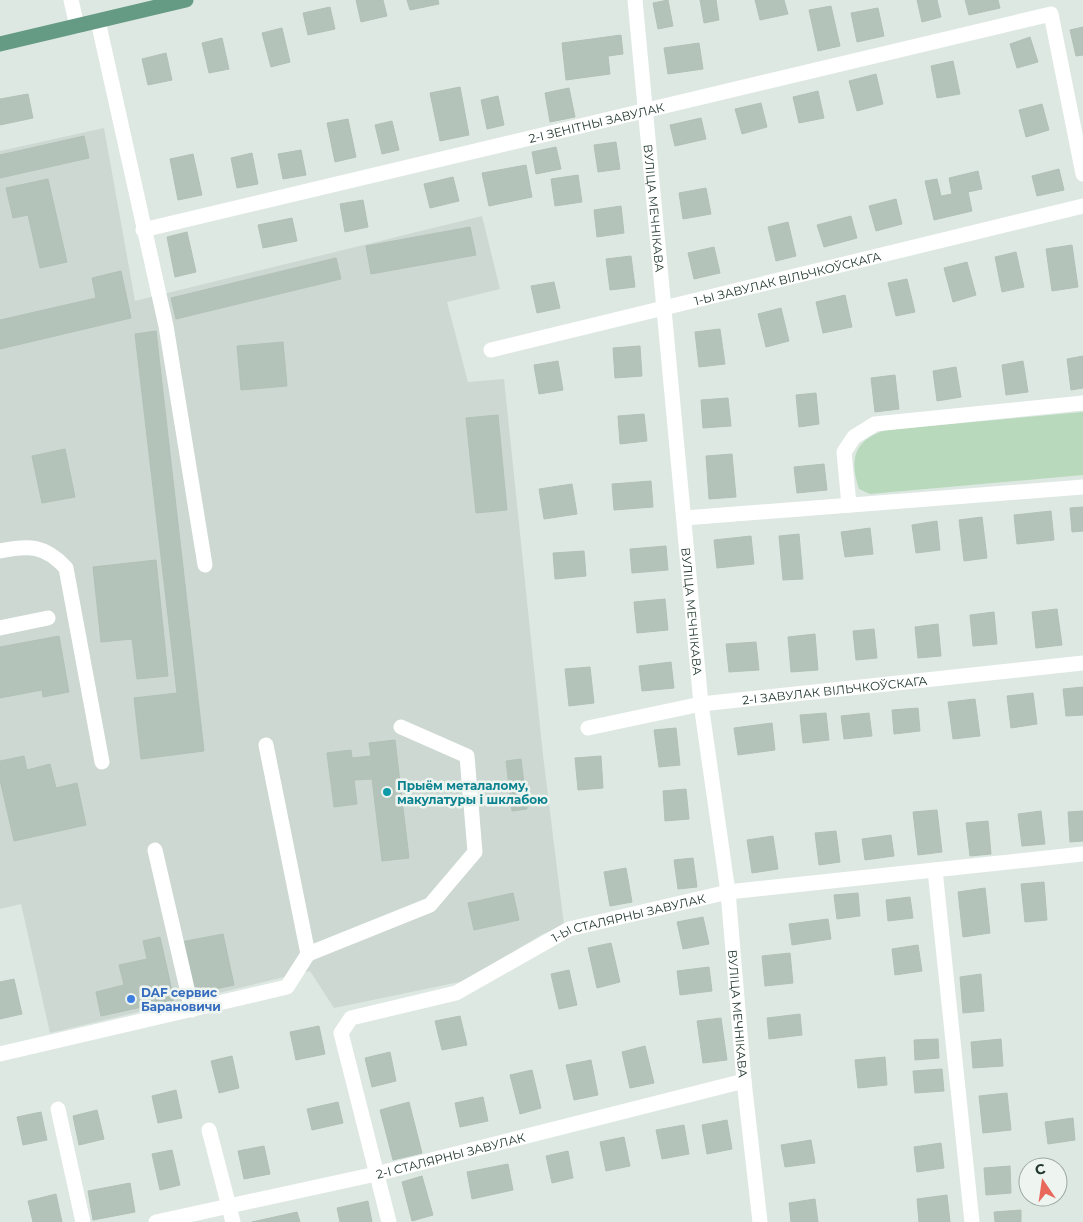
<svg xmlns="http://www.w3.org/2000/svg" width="1083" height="1222" font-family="Montserrat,sans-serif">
<rect width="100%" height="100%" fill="#dee8e2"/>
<polygon fill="#ccd8d1" points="104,128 135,301 482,216 500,289 447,302 468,382 504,379 543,755 564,925 541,935 464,981 334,1008 310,971 50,1033 21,904 0,909 0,151"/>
<path fill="#b8d9bb" d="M 1083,412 L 1083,475 L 870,494 L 859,489 C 849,459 854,440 886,430 Z"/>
<g fill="#b4c3ba" stroke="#b1c1b8">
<polygon points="356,0 383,0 387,16 361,22"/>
<polygon points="407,0 438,0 439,4 410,10"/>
<polygon points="668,0 673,26 658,29 653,3"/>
<polygon points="700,0 716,0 719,20 704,23"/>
<polygon points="755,0 784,0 788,14 760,20"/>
<polygon points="917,0 937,0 941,17 922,22"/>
<polygon points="965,0 998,0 1000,8 969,15"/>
<polygon points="831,6 840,46 818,51 809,10"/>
<polygon points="330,7 335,29 308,35 303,13"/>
<polygon points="878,8 884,36 857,42 851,13"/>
<polygon points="1083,27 1083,55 1076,56 1070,30"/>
<polygon points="282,28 290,62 271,67 262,33"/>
<polygon points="621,35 623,54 608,56 610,74 566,80 562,43"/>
<polygon points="1030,37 1038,62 1017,68 1010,44"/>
<polygon points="222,38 229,69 209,73 202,43"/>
<polygon points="699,43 703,69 668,74 664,48"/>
<polygon points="166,53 172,80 148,85 142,59"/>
<polygon points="953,61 960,94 937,98 931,66"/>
<polygon points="876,74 883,104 857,111 849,81"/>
<polygon points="460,87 469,135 440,141 430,93"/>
<polygon points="569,88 575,117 550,122 545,93"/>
<polygon points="818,91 824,118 799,123 793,97"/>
<polygon points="28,94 33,118 0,125 0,99"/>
<polygon points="498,96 504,125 487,129 481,100"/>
<polygon points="761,103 767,127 742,134 735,109"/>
<polygon points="1042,104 1049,130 1026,137 1019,110"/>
<polygon points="701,118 706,139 675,146 670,125"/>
<polygon points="348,119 356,157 335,162 327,123"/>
<polygon points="392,121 399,150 382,154 375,125"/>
<polygon points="84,136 89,158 0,178 0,155"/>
<polygon points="616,142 620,169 598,172 594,145"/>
<polygon points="556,147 561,169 536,174 532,152"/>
<polygon points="301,150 306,175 283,179 278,154"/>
<polygon points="252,153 258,184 237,188 231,158"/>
<polygon points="193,154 202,195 178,200 170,159"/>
<polygon points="526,165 532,197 489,206 482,173"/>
<polygon points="1059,169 1064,190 1037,196 1032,176"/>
<polygon points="978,171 982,189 968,192 972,211 934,220 925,181 937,179 941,196 952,194 949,178"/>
<polygon points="578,175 582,202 555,206 551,179"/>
<polygon points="453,177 459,201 430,208 424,184"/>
<polygon points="48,179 67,262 40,268 28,215 13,218 6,188"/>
<polygon points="706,188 711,214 683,219 679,193"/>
<polygon points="896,199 902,224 876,231 869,206"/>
<polygon points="363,200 368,227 345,232 340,204"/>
<polygon points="621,206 624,233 597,237 594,210"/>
<polygon points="851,216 857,238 824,247 817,225"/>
<polygon points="292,218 297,241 263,248 258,225"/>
<polygon points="788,222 796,256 776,261 768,227"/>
<polygon points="470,227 476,255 371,274 366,246"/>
<polygon points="187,232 196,272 175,277 167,237"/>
<polygon points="1072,245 1078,287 1052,291 1046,249"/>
<polygon points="714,247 720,273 694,279 688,253"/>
<polygon points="1016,252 1024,287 1002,292 995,257"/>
<polygon points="631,256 635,287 610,290 606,259"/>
<polygon points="336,258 341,279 176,319 171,298"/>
<polygon points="967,262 976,295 953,302 944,268"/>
<polygon points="121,271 131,318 0,349 0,320 96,298 92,278"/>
<polygon points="907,279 915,312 896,316 888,283"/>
<polygon points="554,282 560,308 537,313 531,286"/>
<polygon points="845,295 852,327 823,333 816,302"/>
<polygon points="781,308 789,341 766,347 758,314"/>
<polygon points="720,329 725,364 699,367 695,332"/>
<polygon points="156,331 204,751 141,759 134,698 177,693 135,334"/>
<polygon points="283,342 287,386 241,390 237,346"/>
<polygon points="640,346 642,376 615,378 613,348"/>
<polygon points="1083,356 1083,388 1071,390 1067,359"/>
<polygon points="558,361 563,390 539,394 534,365"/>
<polygon points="1023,361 1028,392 1006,395 1002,365"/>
<polygon points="956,367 961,397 937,401 933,371"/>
<polygon points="895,375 899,409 875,412 871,378"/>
<polygon points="816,393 819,424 799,427 796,395"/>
<polygon points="728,398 731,426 703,428 701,400"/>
<polygon points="644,414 647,441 620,444 618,416"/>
<polygon points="498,415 507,510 476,513 466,418"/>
<polygon points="65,449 75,497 42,503 32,456"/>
<polygon points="732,454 736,497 709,499 706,456"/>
<polygon points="824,464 827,490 797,493 794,467"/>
<polygon points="651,481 653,507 614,510 612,484"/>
<polygon points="572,484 577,514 544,519 539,489"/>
<polygon points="1083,507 1083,531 1072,532 1070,508"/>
<polygon points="1051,511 1054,540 1017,544 1014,515"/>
<polygon points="982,517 987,558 964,561 959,520"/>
<polygon points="937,521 940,550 916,553 912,525"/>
<polygon points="870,528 873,554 845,557 841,532"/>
<polygon points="799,534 803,579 783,580 779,536"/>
<polygon points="751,536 754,564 717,568 714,540"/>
<polygon points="666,546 668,570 632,573 630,549"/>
<polygon points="584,551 586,576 555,579 553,553"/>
<polygon points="156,560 168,676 137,679 132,639 101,642 93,567"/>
<polygon points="665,599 668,630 637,633 634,602"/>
<polygon points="1057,609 1062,645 1036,648 1032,612"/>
<polygon points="994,612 997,644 973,646 970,615"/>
<polygon points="938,624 941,656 918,658 915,627"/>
<polygon points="874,629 877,658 856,660 853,631"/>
<polygon points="815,634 818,670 791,672 788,637"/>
<polygon points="59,636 69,692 43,697 42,690 0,698 0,647"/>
<polygon points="756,642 759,670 729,672 726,644"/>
<polygon points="671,662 674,688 642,691 639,666"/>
<polygon points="590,667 594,703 569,706 565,669"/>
<polygon points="1083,687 1083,715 1066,716 1063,689"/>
<polygon points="1033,693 1037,724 1011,728 1007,696"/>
<polygon points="975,699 980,736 953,739 948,702"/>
<polygon points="918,708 920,731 894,734 892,710"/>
<polygon points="826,713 829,740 803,743 800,715"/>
<polygon points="869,713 872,736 844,739 841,716"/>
<polygon points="772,723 775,750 738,755 734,728"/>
<polygon points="676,728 680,765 659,767 654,730"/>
<polygon points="395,740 409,858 382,861 372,779 354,780 357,804 334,807 327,753 351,750 352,758 371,756 369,743"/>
<polygon points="24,756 27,770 50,764 56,788 77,783 86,825 14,841 0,780 0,761"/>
<polygon points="601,756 603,788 578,790 575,758"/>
<polygon points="521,759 527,809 512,811 506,761"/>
<polygon points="686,789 689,819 665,821 663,791"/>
<polygon points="937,810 942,852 918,855 913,812"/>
<polygon points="1041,811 1045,844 1022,846 1018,814"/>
<polygon points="1083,811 1083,841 1070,842 1068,812"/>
<polygon points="988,821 991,854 970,856 966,823"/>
<polygon points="836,831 840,862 819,865 815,833"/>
<polygon points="891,835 894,856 865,860 862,839"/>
<polygon points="773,836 778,869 752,873 747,840"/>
<polygon points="693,858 697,887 678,889 674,860"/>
<polygon points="626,868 632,902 610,906 604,872"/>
<polygon points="1044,882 1047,920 1025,922 1021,884"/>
<polygon points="985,888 990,933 963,937 958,892"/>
<polygon points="513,893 519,920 474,930 468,903"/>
<polygon points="858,893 860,916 837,919 834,895"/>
<polygon points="910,897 913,918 888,921 886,900"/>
<polygon points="703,917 709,944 683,949 677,922"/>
<polygon points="828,919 831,939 792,945 789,924"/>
<polygon points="223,934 234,985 193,994 181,942"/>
<polygon points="160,937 174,1000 101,1016 96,992 124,985 119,965 147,959 143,941"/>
<polygon points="611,943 620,982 597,988 588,948"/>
<polygon points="918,945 922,971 895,975 892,949"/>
<polygon points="790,953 793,983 765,986 762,956"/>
<polygon points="709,967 712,991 680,995 677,971"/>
<polygon points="569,970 577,1005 559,1009 551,974"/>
<polygon points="981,974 984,1011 963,1013 960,977"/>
<polygon points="14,979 22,1014 0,1019 0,982"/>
<polygon points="800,1014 802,1035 769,1039 767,1018"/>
<polygon points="460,1016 467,1045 442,1050 435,1021"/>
<polygon points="721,1018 727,1060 703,1063 697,1021"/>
<polygon points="319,1026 325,1054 296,1060 290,1032"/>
<polygon points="938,1039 939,1058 915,1060 914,1040"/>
<polygon points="1001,1039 1003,1066 973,1068 971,1042"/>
<polygon points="645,1046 654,1083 630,1088 622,1052"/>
<polygon points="390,1052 396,1081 372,1087 365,1058"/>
<polygon points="232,1056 239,1088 219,1093 211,1061"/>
<polygon points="885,1057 887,1085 858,1088 855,1060"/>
<polygon points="591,1060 598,1095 574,1100 566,1065"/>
<polygon points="942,1069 944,1091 915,1093 913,1071"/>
<polygon points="532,1070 541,1108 520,1114 510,1075"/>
<polygon points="176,1090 182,1118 158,1123 152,1096"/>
<polygon points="1007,1093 1011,1130 983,1133 979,1096"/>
<polygon points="483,1097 488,1121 460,1127 455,1103"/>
<polygon points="338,1102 343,1123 312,1130 307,1109"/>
<polygon points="409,1102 422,1153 393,1160 380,1110"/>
<polygon points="97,1110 104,1139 79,1145 73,1116"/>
<polygon points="41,1112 47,1140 23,1145 17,1117"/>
<polygon points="1073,1118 1075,1140 1048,1144 1045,1122"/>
<polygon points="727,1120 732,1149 707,1154 702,1125"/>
<polygon points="684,1125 689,1154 662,1159 656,1130"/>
<polygon points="624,1137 630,1166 606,1171 600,1142"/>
<polygon points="811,1140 815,1163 785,1167 781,1145"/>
<polygon points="941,1143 944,1168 917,1172 914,1147"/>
<polygon points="264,1146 270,1174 244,1179 238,1151"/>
<polygon points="172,1150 180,1185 160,1190 152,1154"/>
<polygon points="568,1151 573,1178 552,1183 546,1156"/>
<polygon points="508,1164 513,1190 472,1199 467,1172"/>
<polygon points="1010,1166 1011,1193 986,1195 984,1168"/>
<polygon points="422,1176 433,1215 412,1221 402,1182"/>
<polygon points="130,1183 135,1212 93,1220 88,1191"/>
<polygon points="56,1194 62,1222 33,1222 28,1201"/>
<polygon points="947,1195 950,1222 919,1222 917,1199"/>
<polygon points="815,1199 818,1222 791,1222 789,1203"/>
<polygon points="368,1201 372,1222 340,1222 337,1208"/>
<polygon points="1021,1210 1021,1222 995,1222 994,1212"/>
<polygon points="297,1212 300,1222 252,1222"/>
</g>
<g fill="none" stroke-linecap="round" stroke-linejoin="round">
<g stroke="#fff" stroke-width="15">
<polyline points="71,0 77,26"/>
<path id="s1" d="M 635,0 L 701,704 L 728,892 L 744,1081 L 760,1222"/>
<polyline points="98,21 166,326 205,565"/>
<path id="s2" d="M 143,230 L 1051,14 L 1083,174"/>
<path id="s3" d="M 491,350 L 1083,206"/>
<polyline points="849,505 844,452 854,437 875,424 1083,403"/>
<polyline points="684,518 1083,487"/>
<path d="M 0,551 C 29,545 45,545 66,568 L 102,762"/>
<polyline points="0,628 48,618"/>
<path id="s4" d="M 588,728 L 701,704 L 1083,663"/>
<polyline points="155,850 192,1010"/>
<polyline points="935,870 972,1222"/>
<polyline points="308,954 430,905 475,852 467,756 401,727"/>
<polyline points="0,1054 287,987 308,954 266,745"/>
<polyline points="58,1109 83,1222"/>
<polyline points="209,1130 233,1222"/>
<path id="s5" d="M 156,1222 L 376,1174 L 744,1081"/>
<path id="s6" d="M 389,1222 L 341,1033 L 351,1018 L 456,993 L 569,929 L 728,892 L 1083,854"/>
</g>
<polyline stroke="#659b84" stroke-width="15" points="0,44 186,0"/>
</g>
<circle fill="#0f9aa8" stroke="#eef5f0" stroke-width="2" cx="387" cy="792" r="5"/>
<circle fill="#3f7fe0" stroke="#eef5f0" stroke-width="2" cx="131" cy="999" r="5"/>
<g text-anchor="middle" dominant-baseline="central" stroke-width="5" stroke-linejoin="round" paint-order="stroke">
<g font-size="12" fill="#21372d" stroke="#eef5f0">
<text stroke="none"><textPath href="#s2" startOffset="466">2-І ЗЕНІТНЫ ЗАВУЛАК</textPath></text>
<text stroke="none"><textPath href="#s1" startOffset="209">ВУЛІЦА МЕЧНІКАВА</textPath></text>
<text stroke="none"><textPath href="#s3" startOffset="305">1-Ы ЗАВУЛАК ВІЛЬЧКОЎСКАГА</textPath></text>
<text stroke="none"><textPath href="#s1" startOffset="614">ВУЛІЦА МЕЧНІКАВА</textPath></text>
<text stroke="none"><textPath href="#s4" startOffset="250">2-І ЗАВУЛАК ВІЛЬЧКОЎСКАГА</textPath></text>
<text stroke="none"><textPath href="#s6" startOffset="511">1-Ы СТАЛЯРНЫ ЗАВУЛАК</textPath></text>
<text stroke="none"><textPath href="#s1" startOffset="1019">ВУЛІЦА МЕЧНІКАВА</textPath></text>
<text stroke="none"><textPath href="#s5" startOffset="302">2-І СТАЛЯРНЫ ЗАВУЛАК</textPath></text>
</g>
<g font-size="12" font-weight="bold" fill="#0d838f" stroke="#eef5f0" text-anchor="start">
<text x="397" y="785">Прыём металалому,<tspan x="397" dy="14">макулатуры і шклабою</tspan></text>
</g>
<g font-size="12" font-weight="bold" fill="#366cbe" stroke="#eef5f0" text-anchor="start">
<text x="141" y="992">DAF сервис<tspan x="141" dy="14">Барановичи</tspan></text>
</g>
</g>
<g transform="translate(1043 1182) rotate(347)"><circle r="24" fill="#eef5f0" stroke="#9ca9a2"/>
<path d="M0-4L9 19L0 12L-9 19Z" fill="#e8685c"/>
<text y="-8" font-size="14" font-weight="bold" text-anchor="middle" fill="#21372d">С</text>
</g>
</svg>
